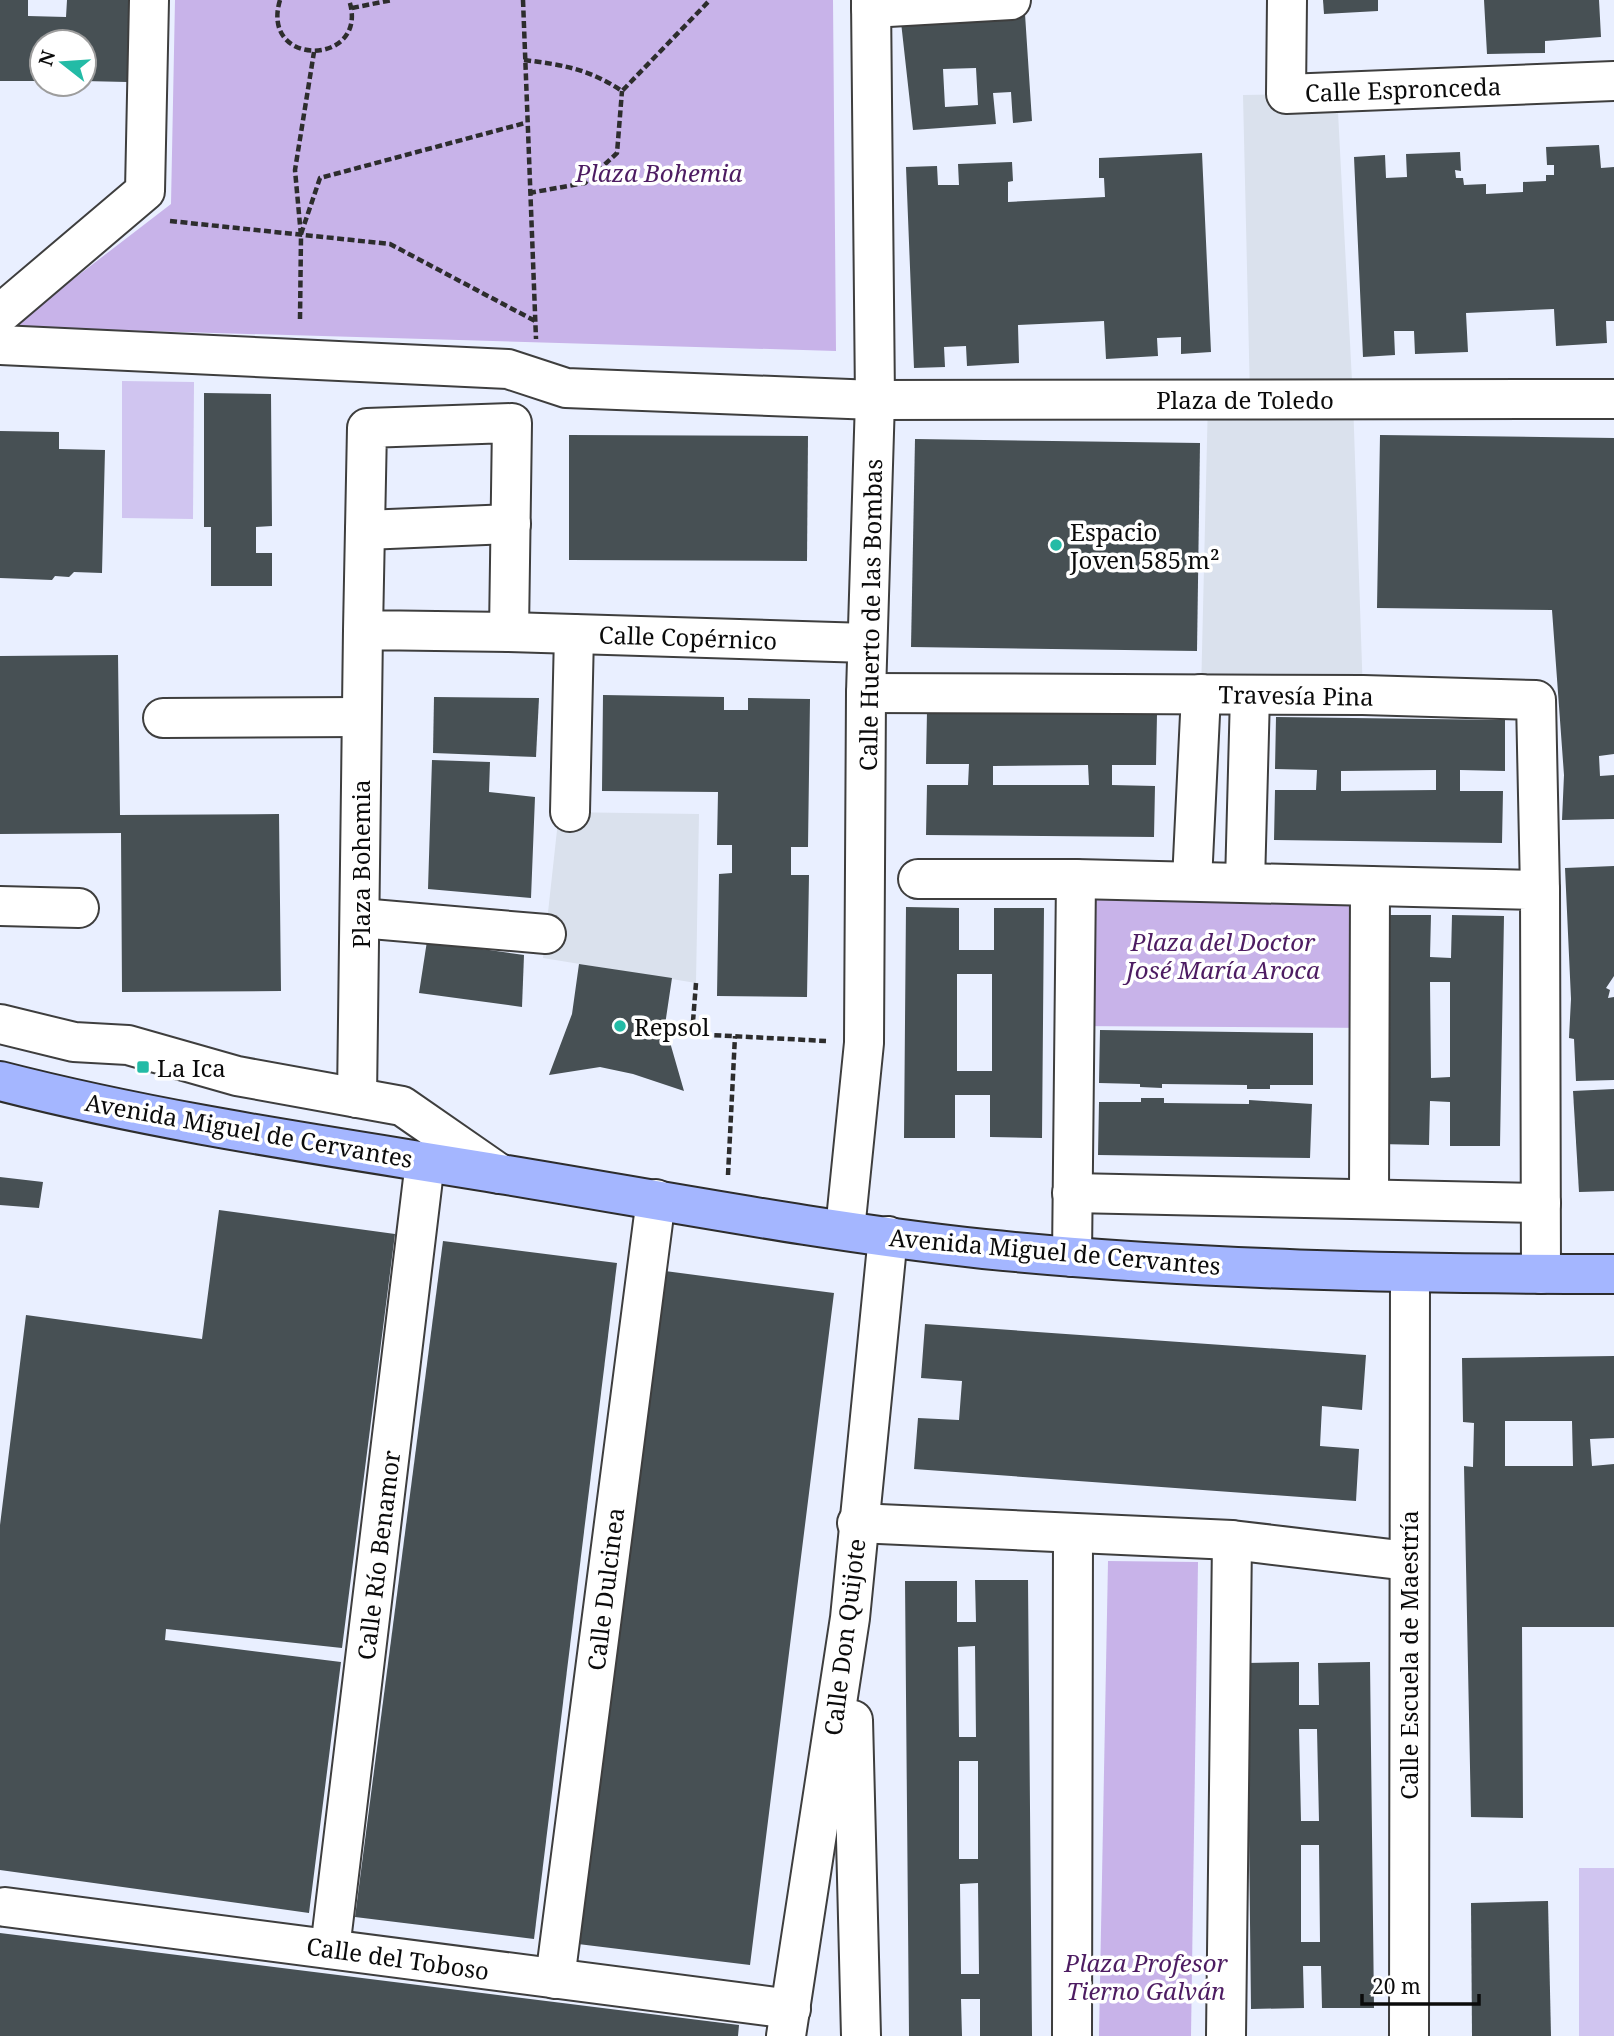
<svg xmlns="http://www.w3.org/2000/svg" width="1614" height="2036" font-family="'Noto Serif',serif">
<rect width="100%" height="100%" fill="#e9efff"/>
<g fill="#c8b3e9">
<polygon points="175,0 833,0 836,351 11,327 171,204"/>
<polygon points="1076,879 1370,886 1370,1028 1073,1026"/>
<polygon points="1108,1561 1198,1562 1191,2036 1099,2036"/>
</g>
<g fill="#d0c5f0">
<polygon points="122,381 194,382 193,519 122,518"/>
<rect x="1579" y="1868" width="35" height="168"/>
</g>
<g fill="#dae1ed">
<polygon points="1337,93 1353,400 1363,695 1201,694 1208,399 1250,398 1243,95"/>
<polygon points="559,812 699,814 696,983 543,958"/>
</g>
<g fill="#475054" fill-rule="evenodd">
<polygon points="0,0 28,0 28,16 66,17 67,0 129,0 127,82 84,81 84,42 42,42 42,81 0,81"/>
<polygon points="1323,0 1378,0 1378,11 1324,14"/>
<polygon points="1484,0 1599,0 1601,37 1545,41 1545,53 1487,54"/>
<path d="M 1025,14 L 1032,121 L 1013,123 L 1011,92 L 993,93 L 996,124 L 913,130 L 901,22 ZM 976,68 L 978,105 L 945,107 L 943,69 Z"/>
<polygon points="1599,145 1601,168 1614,167 1614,321 1606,321 1607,343 1556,346 1554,309 1466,313 1468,352 1415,354 1414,331 1394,331 1395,355 1363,357 1354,157 1385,155 1386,178 1407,177 1406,154 1460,152 1461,171 1455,170 1456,178 1463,178 1464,185 1486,184 1486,194 1523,192 1523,182 1546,181 1546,175 1554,175 1554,165 1547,165 1546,147"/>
<polygon points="1202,153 1211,352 1181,354 1181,337 1157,338 1158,356 1106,359 1104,321 1018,325 1019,363 967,366 966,346 944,347 945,367 914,368 906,167 937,166 938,185 959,185 958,164 1012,162 1013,181 1008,182 1008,202 1105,197 1104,178 1099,178 1099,158"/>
<polygon points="204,393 271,394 272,526 256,527 256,553 272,553 272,586 211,586 211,527 204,527"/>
<polygon points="0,431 59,432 59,449 105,450 102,573 74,572 69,577 55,576 52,580 0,578"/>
<polygon points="569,435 808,436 807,561 569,560"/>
<polygon points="1380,435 1614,438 1614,754 1599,756 1600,776 1614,775 1614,819 1562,820 1564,775 1552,610 1377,608"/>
<polygon points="915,439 1200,443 1197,651 911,647"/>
<polygon points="118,655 120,815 279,814 281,991 122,992 121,833 0,834 0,656"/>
<polygon points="603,695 724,697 724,710 748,710 748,698 810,699 808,847 791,847 791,875 809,875 807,997 717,996 719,874 732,873 732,845 717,845 718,792 602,791"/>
<polygon points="434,697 539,698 536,757 433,753"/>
<path d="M 927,711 L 1157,714 L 1156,765 L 1112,765 L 1112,785 L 1155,786 L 1154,837 L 926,835 L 927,785 L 968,785 L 969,764 L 926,764 ZM 1088,765 L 1089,785 L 993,785 L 993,766 Z"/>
<path d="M 1276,717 L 1505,720 L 1505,771 L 1460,770 L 1460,791 L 1503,791 L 1502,843 L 1274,840 L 1275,790 L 1316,790 L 1317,770 L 1275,769 ZM 1436,770 L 1436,790 L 1341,791 L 1341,771 Z"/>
<polygon points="432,760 490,762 489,792 535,797 531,898 428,889"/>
<polygon points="1614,866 1614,976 1606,988 1610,990 1608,998 1614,997 1614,1080 1576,1081 1574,1039 1569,1038 1571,999 1565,868"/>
<path d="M 906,907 L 959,908 L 959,950 L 994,950 L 994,908 L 1044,908 L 1042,1138 L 990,1137 L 990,1095 L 955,1095 L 955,1138 L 904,1138 ZM 957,974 L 992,974 L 992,1071 L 957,1071 Z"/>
<path d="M 1381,915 L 1431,915 L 1430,957 L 1451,958 L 1452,915 L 1504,916 L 1500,1146 L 1450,1146 L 1450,1102 L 1430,1101 L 1429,1145 L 1378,1144 ZM 1430,982 L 1450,982 L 1450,1077 L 1431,1078 Z"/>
<polygon points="427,941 524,955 522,1007 419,993"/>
<polygon points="579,964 672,978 665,1025 684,1091 633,1074 600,1067 549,1075 572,1014"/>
<polygon points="1100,1030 1313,1033 1313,1085 1270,1085 1270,1089 1247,1089 1247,1085 1162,1084 1162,1088 1140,1087 1140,1084 1099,1083"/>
<polygon points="1614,1089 1614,1191 1579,1192 1573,1091"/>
<polygon points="1141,1098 1164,1098 1164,1103 1249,1104 1249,1100 1312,1104 1310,1158 1098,1155 1099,1102 1141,1102"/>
<polygon points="0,1177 43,1182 39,1208 0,1205"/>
<polygon points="219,1210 395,1234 342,1648 166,1629 165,1640 341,1662 309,1913 0,1870 0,1525 26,1315 202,1339"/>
<polygon points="443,1241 617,1263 534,1939 355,1917"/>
<polygon points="665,1271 834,1293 750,1965 578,1944"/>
<polygon points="925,1324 1366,1355 1362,1410 1322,1406 1320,1446 1359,1449 1356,1501 914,1469 918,1418 959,1420 962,1381 921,1378"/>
<path d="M 1614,1356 L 1614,1438 L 1590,1439 L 1592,1466 L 1614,1464 L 1614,1627 L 1522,1627 L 1523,1818 L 1471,1817 L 1464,1466 L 1473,1467 L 1474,1423 L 1463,1422 L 1462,1358 ZM 1505,1421 L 1572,1421 L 1573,1466 L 1505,1466 Z"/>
<path d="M 975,1580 L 1028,1580 L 1032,2036 L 980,2036 L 980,1999 L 961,1999 L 962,2036 L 909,2036 L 905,1581 L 957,1581 L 957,1622 L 976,1622 ZM 975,1646 L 976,1737 L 959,1737 L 958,1647 ZM 959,1761 L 978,1761 L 978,1859 L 959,1859 ZM 978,1883 L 979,1974 L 961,1974 L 960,1884 Z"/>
<path d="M 1299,1662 L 1299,1705 L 1319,1705 L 1318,1663 L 1370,1662 L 1374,2008 L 1322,2008 L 1321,1966 L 1303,1966 L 1304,2008 L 1251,2009 L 1247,1663 ZM 1299,1729 L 1317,1729 L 1319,1821 L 1301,1821 ZM 1301,1845 L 1319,1845 L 1320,1942 L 1301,1942 Z"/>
<polygon points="1548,1901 1551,2036 1472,2036 1471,1903"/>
<polygon points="0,1933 739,2025 738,2036 0,2036"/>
</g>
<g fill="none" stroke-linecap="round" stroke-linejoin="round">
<defs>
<g id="street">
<polyline points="1287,0 1286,94 1614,81"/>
<polyline points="871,8 1011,0"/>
<polyline points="0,314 145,191 149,0"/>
<polyline points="0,345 508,369 566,388 875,400 1614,399"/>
<polyline points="365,530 511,524"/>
<polyline points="509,632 867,643"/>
<polyline points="866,693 1363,695 1536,700 1540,890"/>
<polyline points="163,718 361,717"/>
<polyline points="570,812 574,634"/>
<polyline points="918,879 1076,879 1540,890 1541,1274"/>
<polyline points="1192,881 1201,694"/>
<polyline points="1245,883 1250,695"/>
<polyline points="0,906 79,908"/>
<polyline points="360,918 546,934"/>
<polyline points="0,1024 74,1042 128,1045 237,1076 402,1106 500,1174"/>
<polyline points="357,1098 363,630 509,632 512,423 367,428 363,630"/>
<polyline points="1072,1193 1541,1203"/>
<polyline points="1369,1199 1370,886"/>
<polyline points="845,1230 864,1043 866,693 875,400 871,0"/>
<polyline points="1072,1257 1076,879"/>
<polyline points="857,1523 1232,1540 1408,1561"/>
<polyline points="853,1720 861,2036"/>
<polyline points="5,1907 791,2009"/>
<polyline points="330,1949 425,1162"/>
<polyline points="555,1979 656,1199"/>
<polyline points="786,2036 850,1618 888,1236"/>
<polyline points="1072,2036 1073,1534"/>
<polyline points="1226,2036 1232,1540"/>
<polyline points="1409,2036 1410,1275"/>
</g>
<path id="secondary" d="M 0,1081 C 167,1124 337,1147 507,1175 C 665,1201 825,1232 984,1249 C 1194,1270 1404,1274 1614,1274"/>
</defs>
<use href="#street" stroke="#3e3e3e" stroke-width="42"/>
<use href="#secondary" stroke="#2d2d2d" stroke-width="42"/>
<g stroke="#2d2d2d" stroke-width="4.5" stroke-dasharray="7 3.5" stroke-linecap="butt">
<path d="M 280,0 C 259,69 371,66 349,0"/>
<polyline points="523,0 536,339"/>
<polyline points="352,8 392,0"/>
<path d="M 524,60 C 564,65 589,69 622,91 L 710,0"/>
<polyline points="529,193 585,183 617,153 622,91"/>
<polyline points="170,221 390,244 537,322"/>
<polyline points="301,234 320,178 525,123"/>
<polyline points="300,319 301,236 295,170 314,52"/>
<polyline points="696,983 692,1034 826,1041"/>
<polyline points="728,1175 735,1036"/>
</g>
<use href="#street" stroke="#fff" stroke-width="38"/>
<use href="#secondary" stroke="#a4b6ff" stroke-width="38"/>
</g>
<g fill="#23bba6" stroke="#fff" stroke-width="2.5">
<circle cx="1056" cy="545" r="7"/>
<circle cx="620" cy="1026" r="7"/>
<rect x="136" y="1060" width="14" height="14" rx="3.5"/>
</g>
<g text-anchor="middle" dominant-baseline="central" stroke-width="7" stroke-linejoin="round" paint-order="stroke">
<g font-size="24" fill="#0b0b0b" stroke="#fff">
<text transform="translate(1403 89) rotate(-2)">Calle Espronceda</text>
<text x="1245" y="399">Plaza de Toledo</text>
<text transform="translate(870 615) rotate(-89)">Calle Huerto de las Bombas</text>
<text transform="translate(688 637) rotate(2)">Calle Copérnico</text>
<text transform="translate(1296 695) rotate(1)">Travesía Pina</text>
<text transform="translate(360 864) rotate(-90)">Plaza Bohemia</text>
<text transform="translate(249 1130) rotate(10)">Avenida Miguel de Cervantes</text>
<text transform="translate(1055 1251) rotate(5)">Avenida Miguel de Cervantes</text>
<text transform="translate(378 1555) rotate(-83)">Calle Río Benamor</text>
<text transform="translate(605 1589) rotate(-83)">Calle Dulcinea</text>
<text transform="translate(844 1637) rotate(-83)">Calle Don Quijote</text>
<text transform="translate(1408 1655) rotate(-90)">Calle Escuela de Maestría</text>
<text transform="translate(398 1958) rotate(8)">Calle del Toboso</text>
</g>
<g font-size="24" font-style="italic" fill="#4d1c62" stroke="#fff">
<text x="659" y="172">Plaza Bohemia</text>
<text x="1223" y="941">Plaza del Doctor<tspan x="1223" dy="28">José María Aroca</tspan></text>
<text x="1146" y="1962">Plaza Profesor<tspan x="1146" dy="28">Tierno Galván</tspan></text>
</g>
<g font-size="24" fill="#0b0b0b" stroke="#fff" text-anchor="start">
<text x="1070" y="531">Espacio<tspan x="1070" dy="28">Joven 585 m²</tspan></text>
<text x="634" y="1026">Repsol</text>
<text x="157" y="1067">La Ica</text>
</g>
</g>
<g transform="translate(63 63) rotate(287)"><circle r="33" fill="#ffffff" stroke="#9d9d9d" stroke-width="2"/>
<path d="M0-5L12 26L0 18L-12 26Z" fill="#23bba6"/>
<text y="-10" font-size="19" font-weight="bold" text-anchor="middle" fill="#0b0b0b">N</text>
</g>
<path d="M1362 1994v10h117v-10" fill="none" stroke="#0b0b0b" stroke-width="3.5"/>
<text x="1372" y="1994" font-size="21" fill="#0b0b0b" stroke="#ffffff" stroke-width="5" paint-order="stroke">20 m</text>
</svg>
